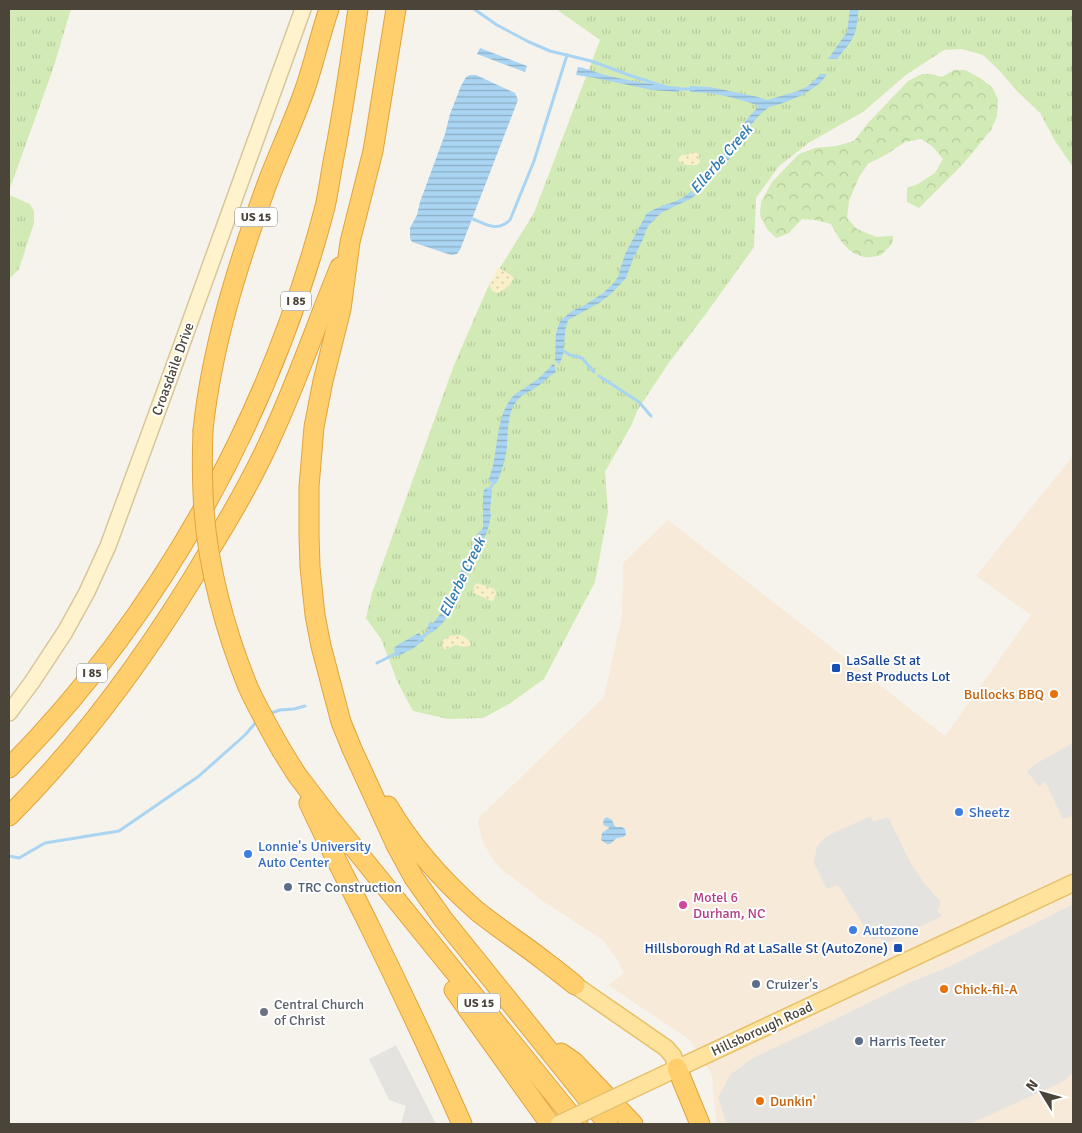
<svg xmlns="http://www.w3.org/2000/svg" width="1082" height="1133" font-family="Signika,sans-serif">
<defs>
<pattern id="grass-tufts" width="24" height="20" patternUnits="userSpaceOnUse" patternTransform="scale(1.25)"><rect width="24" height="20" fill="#d2eab5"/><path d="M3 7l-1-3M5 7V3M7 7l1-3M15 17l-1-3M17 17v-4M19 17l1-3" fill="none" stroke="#b6ca9c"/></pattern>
<pattern id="forest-crowns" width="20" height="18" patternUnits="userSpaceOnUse" patternTransform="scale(1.25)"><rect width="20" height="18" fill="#d2eab5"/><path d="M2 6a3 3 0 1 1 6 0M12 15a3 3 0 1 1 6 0" fill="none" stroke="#b6ca9c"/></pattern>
<pattern id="sand-dots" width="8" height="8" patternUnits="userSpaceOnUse" patternTransform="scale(1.25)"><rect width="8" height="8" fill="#f9efc9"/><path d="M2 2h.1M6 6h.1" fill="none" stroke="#d7cead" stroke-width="1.8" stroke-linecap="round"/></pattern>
<pattern id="water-rules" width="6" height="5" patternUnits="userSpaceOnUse" patternTransform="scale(1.25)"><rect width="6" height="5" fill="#a9d4f2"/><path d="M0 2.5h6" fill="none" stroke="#8caec5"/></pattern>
</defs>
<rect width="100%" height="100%" fill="#f6f3ec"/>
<polygon fill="#f7ead8" points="1073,456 1073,1124 716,1124 712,1075 690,1040 608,985 624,973 616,958 603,940 544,902 500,868 494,861 484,844 478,824 480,816 486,811 604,697 622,616 623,563 668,520 945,736 1031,615 976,576"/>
<g fill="url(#grass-tufts)">
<polygon points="9,9 71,9 53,69 9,191"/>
<polygon points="556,9 1073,9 1073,167 1055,141 1040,113 1016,90 998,69 983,55 962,49 944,50 906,75 863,112 810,142 779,166 756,198 754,247 705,315 668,364 637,411 632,424 605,472 608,512 595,582 544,679 509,704 483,718 448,719 413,711 398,683 381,639 366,618 372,593 454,365 488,287 534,213 600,40"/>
<polygon points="9,195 30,204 34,211 34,223 19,269 9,279"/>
</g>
<path fill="url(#forest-crowns)" d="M 954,70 L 965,70 L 980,78 L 992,87 L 998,99 L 997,116 L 991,130 L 963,164 L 919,208 L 907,202 L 907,188 L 918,184 L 935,173 L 943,159 L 932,146 L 921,139 L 905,142 L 887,154 L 868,164 L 859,177 L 849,201 L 847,218 L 857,229 L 876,237 L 893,236 L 892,244 L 881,255 C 876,256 870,258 865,257 C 847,254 839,239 831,224 L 815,220 L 802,219 L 789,233 L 776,238 L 767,229 L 760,216 L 761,202 L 772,182 L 799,154 L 815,148 L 836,146 L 854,141 L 868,123 L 908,81 L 922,74 L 931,74 L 942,77 Z"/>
<g fill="url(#sand-dots)">
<path d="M 692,152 L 697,153 L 699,155 L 700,162 L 697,165 C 691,165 682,166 678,160 C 679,155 684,154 688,155 Z"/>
<path d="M 499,268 C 505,271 508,273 514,278 L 509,286 L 498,293 L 493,292 L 490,287 L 491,282 L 494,277 L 496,270 Z"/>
<path d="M 477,583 C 486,588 503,585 493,601 L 491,601 L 474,593 L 474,586 Z"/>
<path d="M 457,635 C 463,635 468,638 471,644 L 470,646 L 465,647 L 455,645 L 448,649 L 444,649 L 441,642 L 449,636 Z"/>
</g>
<g fill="#e5e3e0">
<polygon points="1073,743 1073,770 1071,771 1073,776 1073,821 1071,816 1063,819 1045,781 1039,787 1027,771 1037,763"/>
<polygon points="871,816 873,822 888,817 912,866 924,883 940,901 940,905 937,910 942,916 884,944 880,937 873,940 838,885 827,889 814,863 817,846 827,836"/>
<polygon points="1073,904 1073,1073 1064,1081 970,1124 727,1124 718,1098 731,1074 753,1058 817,1028 911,982 951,966"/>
<polygon points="396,1045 436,1124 401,1124 406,1106 389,1100 369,1059"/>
</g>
<g fill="url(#water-rules)">
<path d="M 850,9 L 859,9 C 857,15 858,22 856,29 C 854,40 844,50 837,59 L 828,59 L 847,32 Z"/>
<polygon points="480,48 527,66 525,72 477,54"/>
<path d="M 578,67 C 587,68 596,73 605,75 C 630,81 655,85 680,87 L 679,92 L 652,90 L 595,78 L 576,75 Z"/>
<path d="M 820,74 L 827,74 C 818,89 798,97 783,103 C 778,105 772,105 768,108 C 759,114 751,125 745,133 C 742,138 740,143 738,147 C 727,163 713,178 699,191 L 695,187 L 724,154 L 748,118 L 759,106 C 737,98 714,92 690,92 L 690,86 L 710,87 L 758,97 L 767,100 L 798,91 L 808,86 L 817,78 Z"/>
<polygon points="470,75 476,75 515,93 518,100 460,250 457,254 451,255 412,242 410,238 410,228 417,215 420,202 445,134 450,114 461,86 466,77"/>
<path d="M 691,191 L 696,195 L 690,199 L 661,213 L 649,225 L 645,232 L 644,237 L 633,259 L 626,278 L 611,294 L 599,303 L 568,320 C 562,336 567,350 559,365 L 555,360 L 556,333 L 560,321 L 572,311 L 585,305 L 603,293 L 612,285 L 618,277 L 625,254 L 647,213 L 657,208 L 676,201 L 684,197 Z"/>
<path d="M 554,363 L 556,372 C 549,376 544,382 538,386 C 530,392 521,394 516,402 C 507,415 508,432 507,447 C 506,458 501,474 496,484 L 488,481 C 500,454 493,418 514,395 L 538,379 Z"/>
<path d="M 487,487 L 492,491 L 490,510 L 491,515 L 489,525 L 485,537 L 477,552 L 459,589 L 452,605 L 451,610 L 442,624 L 432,633 L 427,628 L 430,622 L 433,623 C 445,611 449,596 456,581 C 463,565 471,549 478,533 L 483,528 L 483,496 L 484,490 Z"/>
<path d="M 419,633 L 424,640 L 414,648 L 396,657 L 394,648 C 400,643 412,637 419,633 Z"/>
<polygon points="607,817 612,820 614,825 616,827 622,827 625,829 626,835 623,837 617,838 610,844 607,844 601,840 602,833 609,828 609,827 605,826 603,824 604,819"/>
</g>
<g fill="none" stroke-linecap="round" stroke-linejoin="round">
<g stroke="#a9d4f2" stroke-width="3">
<polyline points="474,9 497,25 529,42 550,51 591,61 629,75 666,87"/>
<polyline points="677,89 693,89"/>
<path d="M 473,219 C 487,225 497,232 510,220 L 534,161 L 567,55"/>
<polyline points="562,350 570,355 582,358 594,372"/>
<polyline points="599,376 639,402 651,416"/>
<polyline points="488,492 495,480"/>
<polyline points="419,640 432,629"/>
<polyline points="377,663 399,652"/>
<polyline points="268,714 280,710 294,709 305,706"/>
<polyline points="9,856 19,858 45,843 119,831 199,776 245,735 257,721"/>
</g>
<defs>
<polyline id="secondary" points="9,713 32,682 65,632 87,592 108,546 165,391 303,9"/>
<g id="primary">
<polyline points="575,985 666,1048 673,1056 677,1068"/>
<polyline points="631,1090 1073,883"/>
</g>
<g id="highway">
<polyline points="396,9 373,151 350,242 341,309 323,381 314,427 309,487 309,534 310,567 315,615 321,646 341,722 352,749 396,845 414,878 443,919 608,1124"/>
<path d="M 203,430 C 212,345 238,264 267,184 C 279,152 294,121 305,89 C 314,63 320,35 329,9"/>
<polyline points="282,751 297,775 329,817 578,1124"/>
<path d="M 9,768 C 161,614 270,417 325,207 C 329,189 331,171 335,152 C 344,105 351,57 358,9"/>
<path d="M 309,803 C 328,845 350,886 370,927 C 402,992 433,1058 462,1124"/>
<path d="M 388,806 C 411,845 443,881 477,911 C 497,927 518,941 538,956 C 551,966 563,975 575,985"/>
<path d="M 9,816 C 88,737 154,645 211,548 C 232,514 252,479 269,442 C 296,385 316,325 340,267"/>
<polyline points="454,990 550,1124"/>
<polyline points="561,1053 574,1062 633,1124"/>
<polyline points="677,1068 700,1124"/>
</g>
</defs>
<use href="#secondary" stroke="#d6c79b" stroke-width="18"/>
<use href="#primary" stroke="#e6c16a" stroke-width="19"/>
<use href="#highway" stroke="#e0a43c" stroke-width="21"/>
<use href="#secondary" stroke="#fff3cd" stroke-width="15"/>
<use href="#primary" stroke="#ffe39c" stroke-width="16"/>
<use href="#highway" stroke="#ffcf6e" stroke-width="19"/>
<defs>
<polyline id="primary-bridge" points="559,1124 631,1090"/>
<path id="highway-bridge" d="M 203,430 C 202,457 202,483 204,510 C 208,568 226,633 248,687 C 258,709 270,730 282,751"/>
</defs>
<use href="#primary-bridge" stroke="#e6c16a" stroke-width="19" stroke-linecap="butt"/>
<use href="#highway-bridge" stroke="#e0a43c" stroke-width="21" stroke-linecap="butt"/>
<use href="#primary-bridge" stroke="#ffe39c" stroke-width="16"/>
<use href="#highway-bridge" stroke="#ffcf6e" stroke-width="19"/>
</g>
<g fill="#1a4fb4" stroke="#fff" stroke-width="2">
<rect x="831" y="663" width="10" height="10" rx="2.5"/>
<rect x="893" y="943" width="10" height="10" rx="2.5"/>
</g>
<g fill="#e8710a" stroke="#fff" stroke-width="2">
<circle cx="1054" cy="694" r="5"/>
<circle cx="944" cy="989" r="5"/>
<circle cx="760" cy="1101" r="5"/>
</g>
<g fill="#3f7fe0" stroke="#fff" stroke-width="2">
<circle cx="959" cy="812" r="5"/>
<circle cx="248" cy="854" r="5"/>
<circle cx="853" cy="930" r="5"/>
</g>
<g fill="#5c6f8a" stroke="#fff" stroke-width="2">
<circle cx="288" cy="887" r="5"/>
<circle cx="756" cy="984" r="5"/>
<circle cx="859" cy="1041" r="5"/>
</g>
<circle fill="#d1479c" stroke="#fff" stroke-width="2" cx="683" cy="905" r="5"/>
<circle fill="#6b7280" stroke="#fff" stroke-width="2" cx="264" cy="1012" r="5"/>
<g text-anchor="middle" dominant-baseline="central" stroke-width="4" stroke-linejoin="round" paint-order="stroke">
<g fill="#fff" stroke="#817c74" stroke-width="1">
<rect x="235" y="207.5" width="42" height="19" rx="4"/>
<rect x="281" y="291.5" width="30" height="19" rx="4"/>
<rect x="77" y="663.5" width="30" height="19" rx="4"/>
<rect x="458" y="993.5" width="42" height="19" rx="4"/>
</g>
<g font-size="12" font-weight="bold" fill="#4b4439">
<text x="256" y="217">US 15</text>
<text x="296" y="301">I 85</text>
<text x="92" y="673">I 85</text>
<text x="479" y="1003">US 15</text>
</g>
<g font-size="14" fill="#4b4439" stroke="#fff">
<text transform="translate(173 369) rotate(-70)">Croasdaile Drive</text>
<text transform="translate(762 1029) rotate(-25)">Hillsborough Road</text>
</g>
<g font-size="14" fill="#164399" stroke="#fff" text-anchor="start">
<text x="846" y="660">LaSalle St at<tspan x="846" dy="16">Best Products Lot</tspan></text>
<text x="888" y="948" text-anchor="end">Hillsborough Rd at LaSalle St (AutoZone)</text>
</g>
<g font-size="14" fill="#c56008" stroke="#fff" text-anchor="start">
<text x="1044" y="694" text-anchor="end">Bullocks BBQ</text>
<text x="954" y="989">Chick-fil-A</text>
<text x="770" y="1101">Dunkin'</text>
</g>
<g font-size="14" fill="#366cbe" stroke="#fff" text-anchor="start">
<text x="969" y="812">Sheetz</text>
<text x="258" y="846">Lonnie's University<tspan x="258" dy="16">Auto Center</tspan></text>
<text x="863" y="930">Autozone</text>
</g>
<g font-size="14" fill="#4e5e75" stroke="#fff" text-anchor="start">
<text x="298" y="887">TRC Construction</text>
<text x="766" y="984">Cruizer's</text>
<text x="869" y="1041">Harris Teeter</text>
</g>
<g font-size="14" fill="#b23c85" stroke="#fff" text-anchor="start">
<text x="693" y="897">Motel 6<tspan x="693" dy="16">Durham, NC</tspan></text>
</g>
<g font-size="14" fill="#5b616d" stroke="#fff" text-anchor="start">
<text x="274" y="1004">Central Church<tspan x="274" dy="16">of Christ</tspan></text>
</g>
<g font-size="15" font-style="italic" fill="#2e7ab2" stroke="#fff">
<text transform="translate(721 159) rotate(-49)">Ellerbe Creek</text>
<text transform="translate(462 577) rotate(-64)">Ellerbe Creek</text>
</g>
</g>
<rect width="1082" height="1133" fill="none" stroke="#4b4439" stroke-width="20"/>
<g transform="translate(1042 1093) rotate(307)" stroke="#ffffff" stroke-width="4" paint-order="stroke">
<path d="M0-4L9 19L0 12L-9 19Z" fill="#4b4439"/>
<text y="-8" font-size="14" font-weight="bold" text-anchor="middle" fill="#4b4439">N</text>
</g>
</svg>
